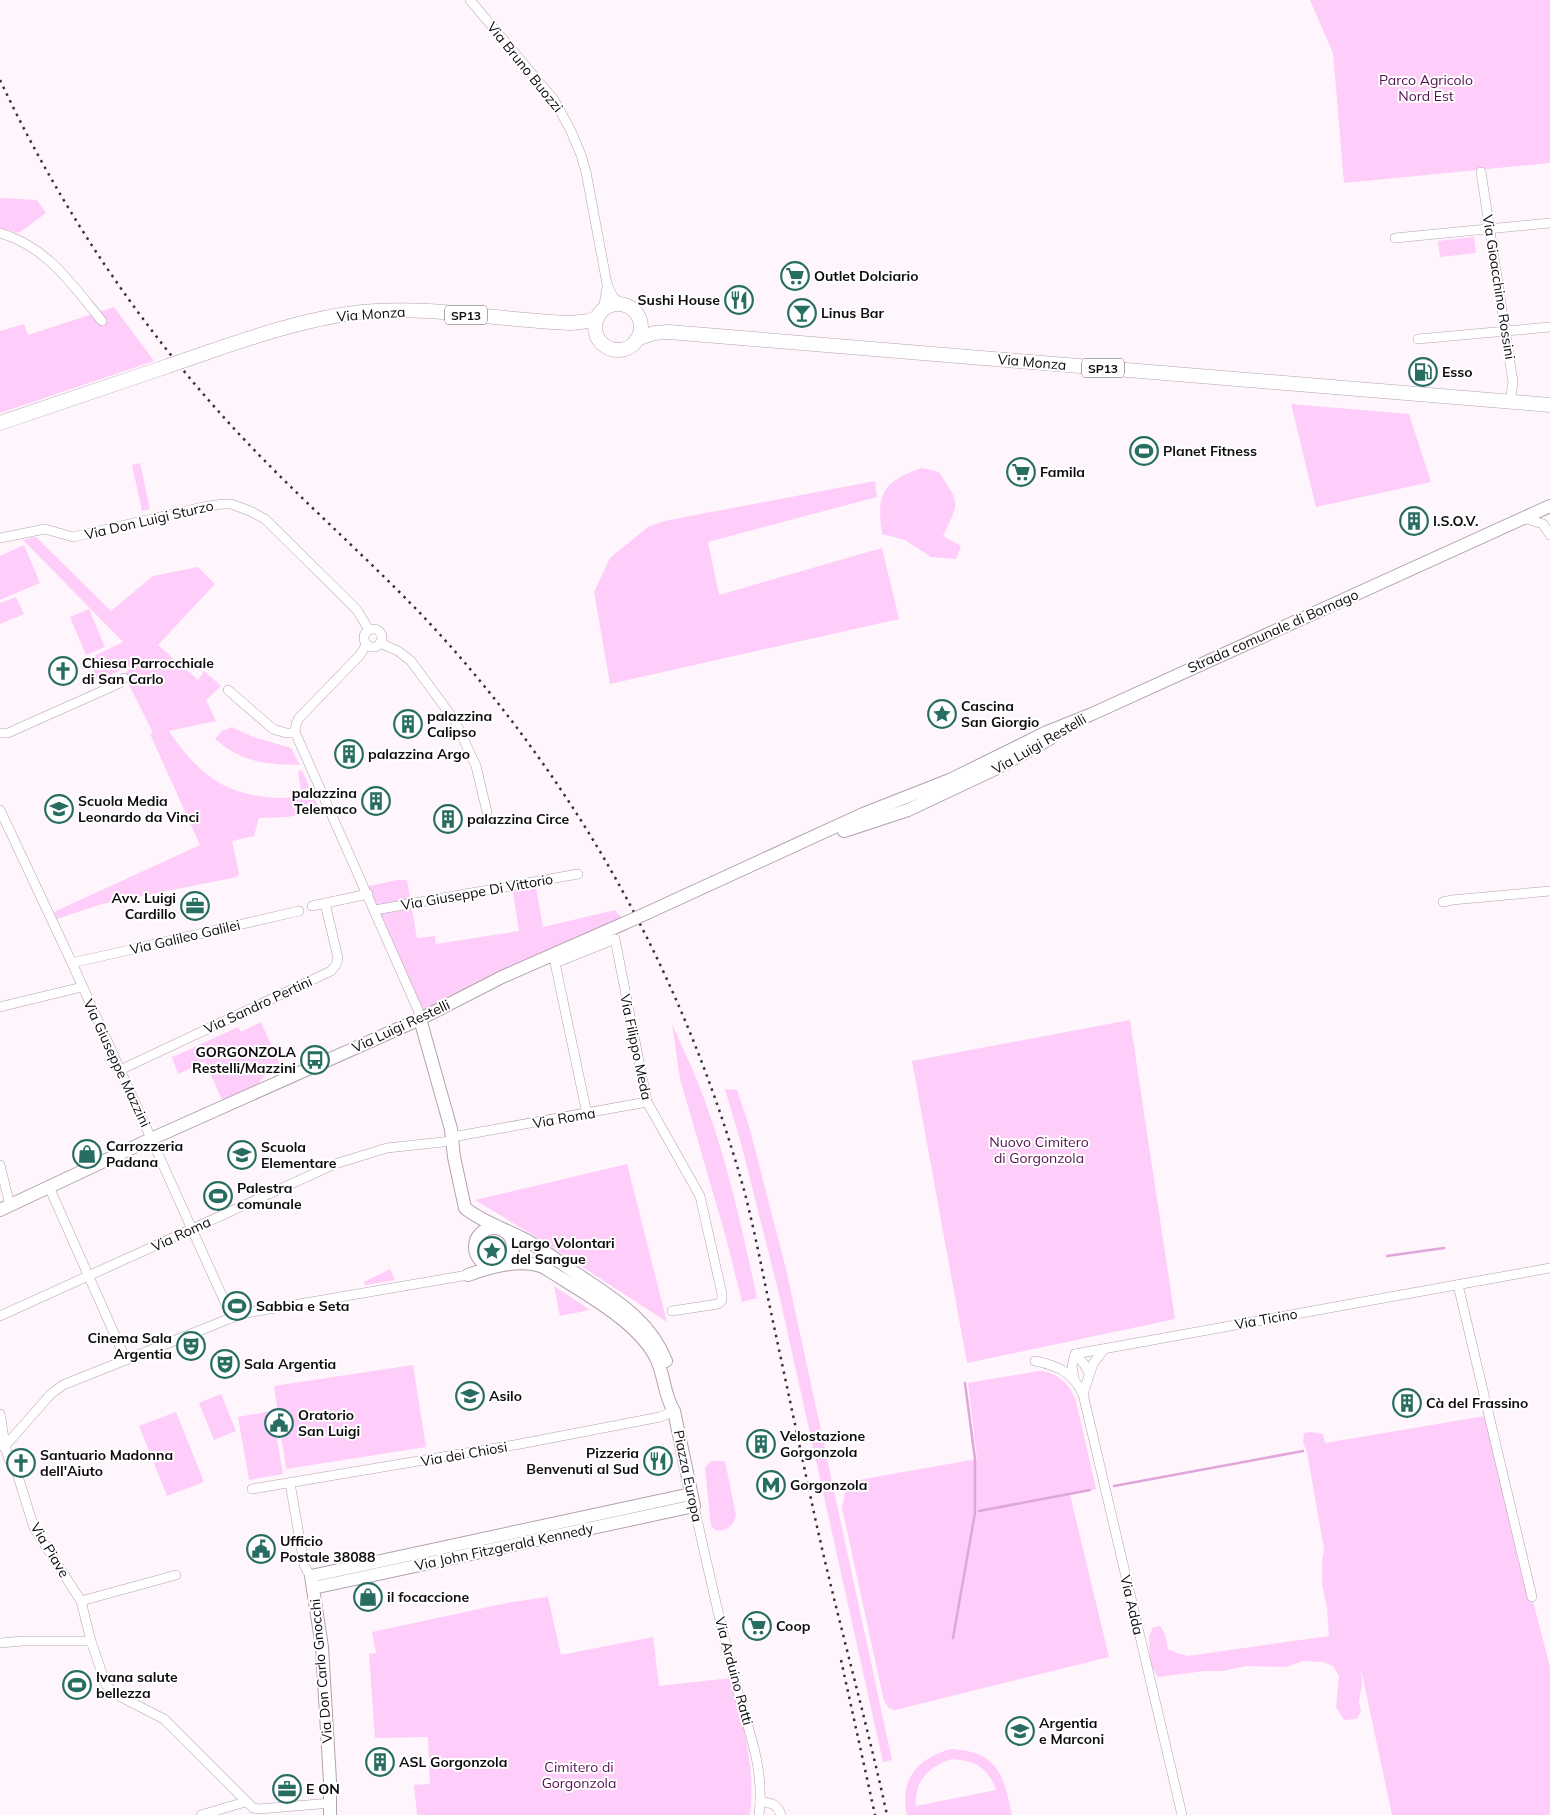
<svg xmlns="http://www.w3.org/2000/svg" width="1550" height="1815" font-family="Mulish,sans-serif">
<rect width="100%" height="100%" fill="#fff5fd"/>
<g fill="#ffcdf9" fill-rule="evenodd">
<polygon points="1310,0 1550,0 1550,163 1344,183 1333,53"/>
<polygon points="0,198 37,200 46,213 19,233 0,228"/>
<polygon points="1474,237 1476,253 1440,257 1438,241"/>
<polygon points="114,307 154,361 0,413 0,331 24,324 28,335"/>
<polygon points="1291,404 1409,414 1431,482 1316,507"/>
<polygon points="140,463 150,509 142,511 132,465"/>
<path d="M 922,468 L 939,472 C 960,505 960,500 943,536 L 961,546 L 956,559 L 931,557 L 905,540 L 882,534 C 876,493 883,481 922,468 Z"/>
<polygon points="875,481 877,497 708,542 719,595 882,548 899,619 610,684 594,592 610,558 648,527 664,521"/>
<path d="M 36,537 L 111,611 L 153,576 L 198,567 L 215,584 L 158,645 L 198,680 L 204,671 L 221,686 L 206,700 L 216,721 L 169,731 C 194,769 221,793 267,797 C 279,799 291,797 302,797 L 298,772 L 302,770 L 319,809 L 288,817 L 259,818 L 254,836 L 232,841 L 239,873 L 237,877 L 102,904 L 57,919 L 54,912 L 200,845 L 150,734 L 153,733 L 124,675 L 134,664 L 98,681 L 88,659 L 123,642 L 23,540 Z"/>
<polygon points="24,545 40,583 0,600 0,556"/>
<polygon points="16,597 24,614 0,624 0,603"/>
<polygon points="89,609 105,647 86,655 70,617"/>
<path d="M 232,727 L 253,737 L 291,748 L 300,765 C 265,764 243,763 215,739 L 222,731 Z"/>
<polygon points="397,880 407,880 417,938 435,936 436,944 519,931 512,886 535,882 543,927 615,910 622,918 419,1018 365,887"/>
<polygon points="1130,1020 1175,1319 967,1363 912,1061"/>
<polygon points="261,1022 281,1067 266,1074 258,1084 222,1100 205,1062 178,1074 171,1055 173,1057 238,1027 241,1032"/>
<path d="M 672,1024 C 679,1040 687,1057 694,1073 C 724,1145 741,1223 757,1298 L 742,1302 L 725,1234 L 680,1079 Z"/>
<polygon points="725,1089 737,1090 749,1126 787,1273 892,1760 883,1762 779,1294 742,1147"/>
<polygon points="627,1164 667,1322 538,1238 475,1200"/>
<polygon points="390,1269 395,1280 365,1285 364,1282"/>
<polygon points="554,1286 590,1310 560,1316"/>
<polygon points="413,1365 426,1447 286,1469 274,1386"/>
<path d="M 1039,1371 C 1057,1372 1070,1384 1076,1401 L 1096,1489 L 1070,1495 L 1109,1657 L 895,1710 L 889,1708 L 884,1701 L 842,1508 L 847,1482 L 977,1459 L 968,1383 Z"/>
<polygon points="221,1394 236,1431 214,1440 199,1403"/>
<polygon points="272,1411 283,1474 249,1480 238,1417"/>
<polygon points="176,1412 204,1482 167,1496 139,1426"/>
<polygon points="1485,1416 1550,1667 1550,1815 1392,1815 1361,1669 1362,1683 1359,1703 1361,1711 1357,1719 1344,1720 1336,1707 1339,1676 1333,1666 1323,1662 1303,1661 1286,1667 1247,1666 1222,1671 1205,1671 1158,1677 1150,1664 1149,1637 1153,1627 1160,1626 1165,1634 1168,1649 1177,1653 1188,1656 1329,1636 1327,1608 1322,1584 1322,1561 1324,1549 1307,1452 1303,1443 1304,1433 1311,1432 1323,1434 1325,1443"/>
<path d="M 711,1461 L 725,1461 L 736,1515 C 734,1526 726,1532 715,1530 L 711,1526 L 705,1468 Z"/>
<path d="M 548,1597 L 561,1655 L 653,1637 L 659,1686 L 731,1678 C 743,1725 756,1767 750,1815 L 417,1815 L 414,1785 L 430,1784 L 428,1737 L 375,1738 L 369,1654 L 376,1653 L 372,1632 L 507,1603 Z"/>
<path d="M 951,1749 C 998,1752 1003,1773 1012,1815 L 907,1815 C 899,1779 918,1758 951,1749 ZM 952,1759 C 975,1761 988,1767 996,1790 L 916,1806 C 914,1781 929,1766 952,1759 Z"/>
</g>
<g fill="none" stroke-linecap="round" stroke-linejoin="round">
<g stroke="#e0a6da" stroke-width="2.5">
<polyline points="1387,1256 1444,1248"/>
<polyline points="1114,1486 1303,1451"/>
<polyline points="979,1511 1090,1490"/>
<polyline points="953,1638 975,1513 975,1459 965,1383"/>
</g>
<defs>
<g id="street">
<polyline points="470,0 554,100 570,129 581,155 586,172 607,284 613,297 622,304"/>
<polyline points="1481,172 1513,382 1510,402"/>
<path d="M 0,233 C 47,246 73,286 102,321"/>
<polyline points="1395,238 1550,223"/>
<polyline points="603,310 607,287"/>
<polyline points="1418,339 1550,327"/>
<polyline points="1524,518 1543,524 1550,535"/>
<polyline points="0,538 45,529 73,537 203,507 223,504 231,504 250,511 265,519 357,610 369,630"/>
<circle cx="373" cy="638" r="9"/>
<polyline points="380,643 398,651 411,661 455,721 476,766 487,812"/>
<polyline points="366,645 360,655 299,718 296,724 295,732 418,1010 420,1019"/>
<polyline points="228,690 273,729 286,733 295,733"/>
<polyline points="0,733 8,733 120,683 124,678"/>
<polyline points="0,810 72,963 232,1318"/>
<polyline points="1443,902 1452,900 1550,891"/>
<polyline points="312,906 368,894"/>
<polyline points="375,910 578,874"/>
<polyline points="72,963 299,911"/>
<polyline points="0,1007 82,987"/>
<polyline points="120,1070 331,971 336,965 338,958 325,903"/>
<polyline points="587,1114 555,963 615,939 647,1102 700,1196 722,1294 722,1300 718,1304 672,1311"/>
<polyline points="452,1137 647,1102"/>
<polyline points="0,1165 10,1205"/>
<polyline points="49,1187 126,1360"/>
<polyline points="1458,1285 1532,1597"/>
<polyline points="0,1316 335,1164 387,1148 452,1141"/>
<polyline points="1075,1354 1550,1268"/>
<polyline points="1075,1354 1084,1364 1089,1373"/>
<path d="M 1035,1361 C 1059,1366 1072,1372 1083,1394 L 1182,1815"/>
<polyline points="1074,1379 1072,1366 1075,1354"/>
<polyline points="1083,1394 1093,1364 1104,1349"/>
<path d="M 0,1414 C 4,1433 4,1458 17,1473 L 34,1528 L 81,1601 L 91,1641 L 106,1685 L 117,1695 L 164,1719 L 253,1808 L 259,1809 L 331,1803"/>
<polyline points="3,1447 5,1446 51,1394 63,1385 241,1314 468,1275"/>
<polyline points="290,1483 304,1564 307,1571 311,1576"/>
<polyline points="252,1489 520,1444 660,1417 674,1411"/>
<path d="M 694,1506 C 707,1564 720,1623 735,1681 C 747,1728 765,1765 759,1815"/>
<polyline points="81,1601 176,1575"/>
<polyline points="0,1643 22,1641 91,1641"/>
<path d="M 760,1801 C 771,1803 778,1804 781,1815"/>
<polyline points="201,1815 245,1802"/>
</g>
<g id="secondary">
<polyline points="844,831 908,810 995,769 1051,738"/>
<polyline points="647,913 863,814 952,779 1047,732 1092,714 1550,506"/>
<path d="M 420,1019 L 451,1129 L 454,1157 L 465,1208 C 482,1222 503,1228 522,1238 C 542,1248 559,1262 577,1274 C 612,1298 650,1319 666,1361"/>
<polyline points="0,1210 151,1139 420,1019 502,977 625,923"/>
<circle cx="494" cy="1247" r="19"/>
<path d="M 313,1588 L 694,1506 L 674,1411 C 663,1394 665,1374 655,1356 C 635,1319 580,1291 545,1268 C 523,1257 490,1267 468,1275"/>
<polyline points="330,1815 330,1781 322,1647 311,1576 691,1494"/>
</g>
<g id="primary">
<circle cx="618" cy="327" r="23"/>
<polyline points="637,339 654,333 669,332 1550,405"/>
<path d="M 182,361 C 241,341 300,319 362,312 C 432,305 502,321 571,323 L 589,321 L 598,317"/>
<polyline points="0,423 168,366"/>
</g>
</defs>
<use href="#street" stroke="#b2a2b0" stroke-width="10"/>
<use href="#secondary" stroke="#b2a2b0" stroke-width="14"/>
<use href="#primary" stroke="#b2a2b0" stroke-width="15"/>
<use href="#street" stroke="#fff" stroke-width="9"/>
<use href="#secondary" stroke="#fff" stroke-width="12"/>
<use href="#primary" stroke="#fff" stroke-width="14"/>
<g stroke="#373136" stroke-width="2.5" stroke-dasharray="2.5 5" stroke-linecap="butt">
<path d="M 0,80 C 61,210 142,330 240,435 C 297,496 360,551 418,611 C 462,657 502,706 539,758 C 632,888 701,1036 744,1190 C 755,1232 763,1275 772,1317 C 786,1382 800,1448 814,1513 C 836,1614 865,1714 887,1815"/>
<polyline points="841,1660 875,1815"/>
</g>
<defs>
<polyline id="secondary-bridge" points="625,923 647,913"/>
<polyline id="primary-bridge" points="168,366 182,361"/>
</defs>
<use href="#secondary-bridge" stroke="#b2a2b0" stroke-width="14" stroke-linecap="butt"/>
<use href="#primary-bridge" stroke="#b2a2b0" stroke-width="15" stroke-linecap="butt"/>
<use href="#secondary-bridge" stroke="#fff" stroke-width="12"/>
<use href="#primary-bridge" stroke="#fff" stroke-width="14"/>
</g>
<defs>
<symbol id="supermarket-ring" viewBox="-11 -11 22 22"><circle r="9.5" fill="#fff" stroke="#276d61" stroke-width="1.5"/><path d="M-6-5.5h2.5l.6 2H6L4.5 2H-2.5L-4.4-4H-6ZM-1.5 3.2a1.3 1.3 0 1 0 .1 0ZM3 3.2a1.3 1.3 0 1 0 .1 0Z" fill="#276d61"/></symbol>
<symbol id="restaurant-ring" viewBox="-11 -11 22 22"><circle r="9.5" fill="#fff" stroke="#276d61" stroke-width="1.5"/><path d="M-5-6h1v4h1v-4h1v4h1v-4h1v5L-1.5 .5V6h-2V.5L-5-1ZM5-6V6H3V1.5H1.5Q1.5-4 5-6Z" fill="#276d61"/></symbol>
<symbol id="bar-ring" viewBox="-11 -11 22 22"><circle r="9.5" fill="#fff" stroke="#276d61" stroke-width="1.5"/><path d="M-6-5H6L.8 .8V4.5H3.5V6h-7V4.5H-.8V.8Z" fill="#276d61"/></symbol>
<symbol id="fuel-ring" viewBox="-11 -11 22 22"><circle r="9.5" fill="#fff" stroke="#276d61" stroke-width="1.5"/><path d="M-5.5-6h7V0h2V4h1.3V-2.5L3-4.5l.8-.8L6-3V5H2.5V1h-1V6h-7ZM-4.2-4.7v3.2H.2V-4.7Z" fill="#276d61"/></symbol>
<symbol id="stadium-ring" viewBox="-11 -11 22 22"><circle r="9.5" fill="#fff" stroke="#276d61" stroke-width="1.5"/><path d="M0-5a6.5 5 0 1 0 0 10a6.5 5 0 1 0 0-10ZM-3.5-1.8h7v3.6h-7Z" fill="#276d61"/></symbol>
<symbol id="building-ring" viewBox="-11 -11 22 22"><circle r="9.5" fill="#fff" stroke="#276d61" stroke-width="1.5"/><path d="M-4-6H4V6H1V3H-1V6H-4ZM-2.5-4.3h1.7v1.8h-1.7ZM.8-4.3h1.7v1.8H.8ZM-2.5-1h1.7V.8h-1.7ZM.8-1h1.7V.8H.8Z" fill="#276d61"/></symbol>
<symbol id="church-ring" viewBox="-11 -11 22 22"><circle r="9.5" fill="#fff" stroke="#276d61" stroke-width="1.5"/><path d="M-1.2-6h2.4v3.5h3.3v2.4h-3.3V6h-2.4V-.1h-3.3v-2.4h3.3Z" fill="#276d61"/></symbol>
<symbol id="sight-ring" viewBox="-11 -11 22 22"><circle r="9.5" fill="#fff" stroke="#276d61" stroke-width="1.5"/><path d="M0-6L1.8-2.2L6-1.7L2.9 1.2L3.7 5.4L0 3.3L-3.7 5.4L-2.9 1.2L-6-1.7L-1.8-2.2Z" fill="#276d61"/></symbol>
<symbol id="school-ring" viewBox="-11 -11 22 22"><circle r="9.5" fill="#fff" stroke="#276d61" stroke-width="1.5"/><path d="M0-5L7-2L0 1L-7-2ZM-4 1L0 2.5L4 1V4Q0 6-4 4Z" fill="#276d61"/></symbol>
<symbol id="office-ring" viewBox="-11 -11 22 22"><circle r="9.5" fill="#fff" stroke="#276d61" stroke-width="1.5"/><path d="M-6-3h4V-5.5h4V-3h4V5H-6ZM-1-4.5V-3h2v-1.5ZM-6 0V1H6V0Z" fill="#276d61"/></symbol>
<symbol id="bus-ring" viewBox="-11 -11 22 22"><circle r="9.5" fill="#fff" stroke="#276d61" stroke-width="1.5"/><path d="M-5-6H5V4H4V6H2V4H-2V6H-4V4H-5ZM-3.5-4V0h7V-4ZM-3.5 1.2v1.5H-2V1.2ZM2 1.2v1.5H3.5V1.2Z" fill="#276d61"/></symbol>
<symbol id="shop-ring" viewBox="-11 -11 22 22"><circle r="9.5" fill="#fff" stroke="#276d61" stroke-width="1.5"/><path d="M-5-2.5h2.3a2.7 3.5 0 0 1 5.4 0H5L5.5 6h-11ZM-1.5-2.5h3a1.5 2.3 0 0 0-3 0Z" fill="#276d61"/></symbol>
<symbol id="theatre-ring" viewBox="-11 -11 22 22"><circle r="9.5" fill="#fff" stroke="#276d61" stroke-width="1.5"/><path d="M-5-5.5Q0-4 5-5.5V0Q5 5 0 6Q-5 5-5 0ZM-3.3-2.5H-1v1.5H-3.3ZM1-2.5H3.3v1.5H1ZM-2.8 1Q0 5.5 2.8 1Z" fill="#276d61"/></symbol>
<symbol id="civic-ring" viewBox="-11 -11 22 22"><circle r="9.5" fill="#fff" stroke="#276d61" stroke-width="1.5"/><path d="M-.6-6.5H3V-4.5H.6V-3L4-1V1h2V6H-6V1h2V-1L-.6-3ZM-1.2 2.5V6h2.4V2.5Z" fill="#276d61"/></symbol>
<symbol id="metro-ring" viewBox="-11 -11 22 22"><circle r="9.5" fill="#fff" stroke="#276d61" stroke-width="1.5"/><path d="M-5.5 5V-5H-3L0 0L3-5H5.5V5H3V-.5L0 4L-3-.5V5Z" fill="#276d61"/></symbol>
</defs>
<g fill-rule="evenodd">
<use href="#supermarket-ring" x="779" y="260" width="32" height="32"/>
<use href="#restaurant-ring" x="723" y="284" width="32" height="32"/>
<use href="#bar-ring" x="786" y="297" width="32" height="32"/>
<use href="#fuel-ring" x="1407" y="356" width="32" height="32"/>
<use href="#stadium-ring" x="1128" y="435" width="32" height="32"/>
<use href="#supermarket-ring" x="1005" y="456" width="32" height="32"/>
<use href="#building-ring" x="1398" y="505" width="32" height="32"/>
<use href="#church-ring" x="47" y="655" width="32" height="32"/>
<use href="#sight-ring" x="926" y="698" width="32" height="32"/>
<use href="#building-ring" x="392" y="708" width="32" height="32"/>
<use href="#building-ring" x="333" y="738" width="32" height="32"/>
<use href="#building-ring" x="360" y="785" width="32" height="32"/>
<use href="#school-ring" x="43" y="793" width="32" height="32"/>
<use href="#building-ring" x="432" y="803" width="32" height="32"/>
<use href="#office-ring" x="179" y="890" width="32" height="32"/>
<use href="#bus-ring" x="299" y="1044" width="32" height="32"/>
<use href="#shop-ring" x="71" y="1138" width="32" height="32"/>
<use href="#school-ring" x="226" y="1139" width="32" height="32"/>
<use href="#stadium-ring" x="202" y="1180" width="32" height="32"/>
<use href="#sight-ring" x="476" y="1235" width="32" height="32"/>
<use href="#stadium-ring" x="221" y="1290" width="32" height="32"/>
<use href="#theatre-ring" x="175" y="1330" width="32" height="32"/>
<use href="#theatre-ring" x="209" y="1348" width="32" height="32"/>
<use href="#school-ring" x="454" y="1380" width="32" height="32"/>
<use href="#building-ring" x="1391" y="1387" width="32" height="32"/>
<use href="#civic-ring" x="263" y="1407" width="32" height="32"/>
<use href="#building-ring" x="745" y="1428" width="32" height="32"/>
<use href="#restaurant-ring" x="642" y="1445" width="32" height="32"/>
<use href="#church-ring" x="5" y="1447" width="32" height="32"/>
<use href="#metro-ring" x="755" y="1469" width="32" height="32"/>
<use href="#civic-ring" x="245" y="1533" width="32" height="32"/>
<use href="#shop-ring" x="352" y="1581" width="32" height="32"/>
<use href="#supermarket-ring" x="741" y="1610" width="32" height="32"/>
<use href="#stadium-ring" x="61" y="1669" width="32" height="32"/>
<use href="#school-ring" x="1004" y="1715" width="32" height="32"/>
<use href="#building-ring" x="364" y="1746" width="32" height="32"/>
<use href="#office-ring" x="271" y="1773" width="32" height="32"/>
</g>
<g text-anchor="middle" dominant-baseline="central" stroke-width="4" stroke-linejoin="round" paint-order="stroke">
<g fill="#fff" stroke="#575457" stroke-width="1">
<rect x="445" y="305.5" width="42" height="19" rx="4"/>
<rect x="1082" y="358.5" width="42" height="19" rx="4"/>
</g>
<g font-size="12" font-weight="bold" fill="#0f0a0f">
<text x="466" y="315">SP13</text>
<text x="1103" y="368">SP13</text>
</g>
<g font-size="14" fill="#0f0a0f" stroke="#fff">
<text transform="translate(525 67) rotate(51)">Via Bruno Buozzi</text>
<text transform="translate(1499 287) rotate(81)">Via Gioacchino Rossini</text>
<text transform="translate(371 314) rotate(-4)">Via Monza</text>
<text transform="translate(1032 362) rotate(5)">Via Monza</text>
<text transform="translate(149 520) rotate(-13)">Via Don Luigi Sturzo</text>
<text transform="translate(1273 631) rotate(-24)">Strada comunale di Bornago</text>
<text transform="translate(1039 744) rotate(-30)">Via Luigi Restelli</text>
<text transform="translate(477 892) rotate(-10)">Via Giuseppe Di Vittorio</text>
<text transform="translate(185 937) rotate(-13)">Via Galileo Galilei</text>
<text transform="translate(258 1005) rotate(-25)">Via Sandro Pertini</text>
<text transform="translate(401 1026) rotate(-25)">Via Luigi Restelli</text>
<text transform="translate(636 1047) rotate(78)">Via Filippo Meda</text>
<text transform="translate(117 1063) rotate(65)">Via Giuseppe Mazzini</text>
<text transform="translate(564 1118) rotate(-10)">Via Roma</text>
<text transform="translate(181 1234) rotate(-25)">Via Roma</text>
<text transform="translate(1266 1319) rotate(-10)">Via Ticino</text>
<text transform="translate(464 1454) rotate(-10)">Via dei Chiosi</text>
<text transform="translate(688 1476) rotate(78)">Piazza Europa</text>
<text transform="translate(504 1547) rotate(-12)">Via John Fitzgerald Kennedy</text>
<text transform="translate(50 1550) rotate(59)">Via Piave</text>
<text transform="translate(1132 1605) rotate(77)">Via Adda</text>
<text transform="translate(321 1671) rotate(-95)">Via Don Carlo Gnocchi</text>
<text transform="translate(734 1671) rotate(75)">Via Arduino Ratti</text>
</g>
<g font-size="14" fill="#551052" stroke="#fff">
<text x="1426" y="80">Parco Agricolo<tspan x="1426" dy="16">Nord Est</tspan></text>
<text x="1039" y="1142">Nuovo Cimitero<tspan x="1039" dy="16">di Gorgonzola</tspan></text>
<text x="579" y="1767">Cimitero di<tspan x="579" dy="16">Gorgonzola</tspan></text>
</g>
<g font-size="14" font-weight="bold" fill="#0f0a0f" stroke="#fff" text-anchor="start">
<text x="814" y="276">Outlet Dolciario</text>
<text x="720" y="300" text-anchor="end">Sushi House</text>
<text x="821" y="313">Linus Bar</text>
<text x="1442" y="372">Esso</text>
<text x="1163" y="451">Planet Fitness</text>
<text x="1040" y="472">Famila</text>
<text x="1433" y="521">I.S.O.V.</text>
<text x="82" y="663">Chiesa Parrocchiale<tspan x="82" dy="16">di San Carlo</tspan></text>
<text x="961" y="706">Cascina<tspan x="961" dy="16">San Giorgio</tspan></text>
<text x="427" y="716">palazzina<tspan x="427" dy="16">Calipso</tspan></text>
<text x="368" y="754">palazzina Argo</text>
<text x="357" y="793" text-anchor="end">palazzina<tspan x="357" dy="16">Telemaco</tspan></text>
<text x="78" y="801">Scuola Media<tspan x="78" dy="16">Leonardo da Vinci</tspan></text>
<text x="467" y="819">palazzina Circe</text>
<text x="176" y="898" text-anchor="end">Avv. Luigi<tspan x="176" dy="16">Cardillo</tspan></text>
<text x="296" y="1052" text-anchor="end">GORGONZOLA<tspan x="296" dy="16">Restelli/Mazzini</tspan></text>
<text x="106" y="1146">Carrozzeria<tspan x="106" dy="16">Padana</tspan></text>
<text x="261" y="1147">Scuola<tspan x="261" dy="16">Elementare</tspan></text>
<text x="237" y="1188">Palestra<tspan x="237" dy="16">comunale</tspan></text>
<text x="511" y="1243">Largo Volontari<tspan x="511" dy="16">del Sangue</tspan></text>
<text x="256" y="1306">Sabbia e Seta</text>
<text x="172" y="1338" text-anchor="end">Cinema Sala<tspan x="172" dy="16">Argentia</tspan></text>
<text x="244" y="1364">Sala Argentia</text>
<text x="489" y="1396">Asilo</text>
<text x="1426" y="1403">Cà del Frassino</text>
<text x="298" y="1415">Oratorio<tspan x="298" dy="16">San Luigi</tspan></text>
<text x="780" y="1436">Velostazione<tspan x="780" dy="16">Gorgonzola</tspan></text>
<text x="639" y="1453" text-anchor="end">Pizzeria<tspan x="639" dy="16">Benvenuti al Sud</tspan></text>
<text x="40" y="1455">Santuario Madonna<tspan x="40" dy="16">dell'Aiuto</tspan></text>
<text x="790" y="1485">Gorgonzola</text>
<text x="280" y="1541">Ufficio<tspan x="280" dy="16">Postale 38088</tspan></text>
<text x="387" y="1597">il focaccione</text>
<text x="776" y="1626">Coop</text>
<text x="96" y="1677">Ivana salute<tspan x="96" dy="16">bellezza</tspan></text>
<text x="1039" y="1723">Argentia<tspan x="1039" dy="16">e Marconi</tspan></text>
<text x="399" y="1762">ASL Gorgonzola</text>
<text x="306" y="1789">E ON</text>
</g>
</g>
</svg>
